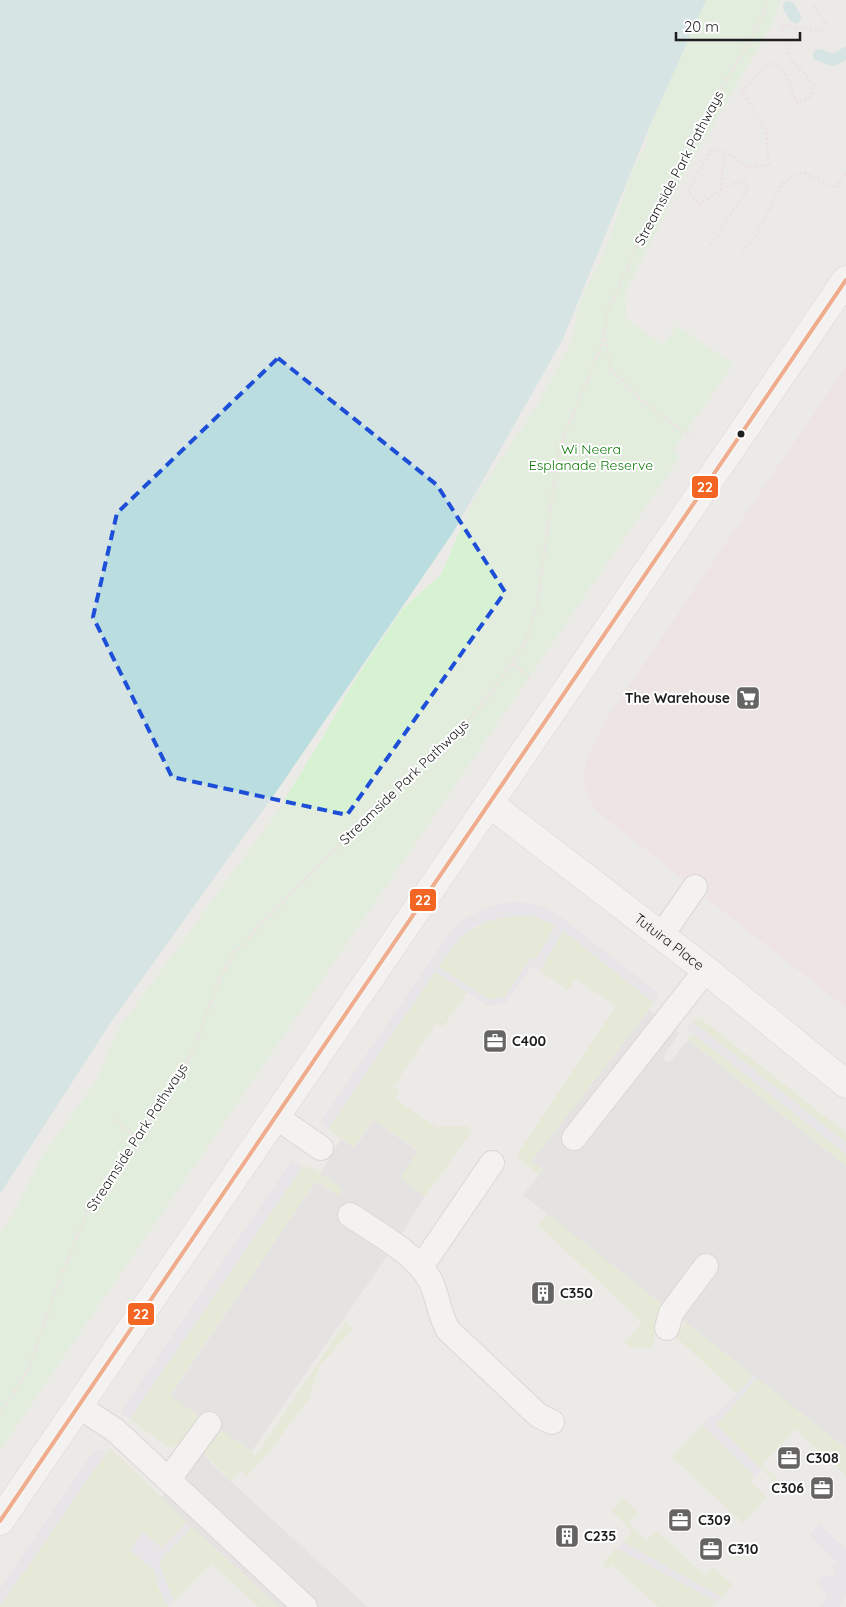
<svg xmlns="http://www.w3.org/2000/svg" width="846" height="1607" font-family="Quicksand,sans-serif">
<rect width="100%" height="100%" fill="#eceae7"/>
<polygon fill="#eeddde" points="846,366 846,1008 599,813 590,802 583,782 588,756 603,724"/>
<g fill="#dde9c5">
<path d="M 513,916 L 532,916 L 556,925 L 536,959 L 531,957 L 505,996 L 490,1000 L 438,967 C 461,934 473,922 513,916 Z"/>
<polygon points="563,930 654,1003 533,1161 543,1169 539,1175 516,1156 616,1006 576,979 568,990 540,971"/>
<polygon points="435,972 467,992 443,1027 436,1023 393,1087 399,1092 395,1099 438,1128 440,1126 470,1126 467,1130 471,1133 425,1196 402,1180 402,1175 418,1150 373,1120 354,1147 328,1129"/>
<polygon points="700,1018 846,1133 846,1143 692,1021"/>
<polygon points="693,1033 846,1154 846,1166 688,1040"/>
<path d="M 303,1166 C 313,1167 342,1183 342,1193 L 338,1196 L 316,1181 L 170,1395 L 199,1415 L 179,1444 L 169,1448 L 130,1419 Z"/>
<polygon points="548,1214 661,1303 652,1348 630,1347 625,1342 642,1322 538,1225"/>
<polygon points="346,1321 353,1329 319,1366 309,1398 272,1448 247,1476 240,1470 231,1481 203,1453 221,1429 252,1451 251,1453 256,1456"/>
<polygon points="686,1322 754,1375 736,1393 674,1335"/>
<polygon points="758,1378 846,1448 846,1476 795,1429 762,1465 788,1489 785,1492 716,1425"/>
<polygon points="702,1425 755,1476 750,1482 767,1497 743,1523 672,1457"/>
<path d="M 110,1448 L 187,1522 C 159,1551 142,1568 169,1607 L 0,1607 Z"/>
<polygon points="623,1498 638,1512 628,1523 646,1541 657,1531 705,1576 714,1568 733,1585 722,1597 623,1542 632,1531 611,1511"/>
<polygon points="192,1527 279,1607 259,1607 211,1563 174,1602 159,1562"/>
<polygon points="616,1548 717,1602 712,1607 659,1607 612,1565 608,1569 602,1563"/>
</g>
<polygon fill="#d6f2d2" points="706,0 781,0 774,21 685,173 629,286 625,297 627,319 663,345 677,326 733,364 673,451 680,457 0,1450 0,1232 12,1216 42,1156 97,1080 117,1031 276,813 317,747 356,678 403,608 441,575 472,502 538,404 571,343 580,301 604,254 632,170 646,146 648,130"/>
<g fill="#dcdbda">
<polygon points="649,1010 679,1033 665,1054 664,1060 670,1062 688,1040 846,1166 846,1448 523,1195 543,1170 532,1161"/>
<polygon points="373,1120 418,1151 402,1175 402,1180 425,1196 395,1245 252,1451 170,1396 316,1181 338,1195 342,1193 340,1187 320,1173 341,1139 353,1147 356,1146"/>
<polygon points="203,1453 212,1464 368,1607 279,1607 192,1527 161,1498"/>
</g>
<g fill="#e1e1e6" fill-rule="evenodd">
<path d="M 512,902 L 528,903 L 544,907 L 559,915 L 658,993 L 654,1003 L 563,931 L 540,971 L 532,966 L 507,1002 L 488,1006 L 435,972 L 328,1129 L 320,1122 L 452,929 L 463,919 L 480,911 L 495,905 ZM 513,916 L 532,916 L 556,925 L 536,959 L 531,957 L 505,996 L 490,1000 L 438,967 L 459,939 L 475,926 L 495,919 Z"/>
<polygon points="692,1021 846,1143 846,1154 686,1028"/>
<polygon points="291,1161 303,1166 130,1419 120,1412"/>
<polygon points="754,1375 758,1378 716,1425 761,1470 755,1476 702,1425 711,1414 715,1416"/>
<polygon points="101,1449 107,1451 0,1606 0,1588 94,1450"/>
<polygon points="187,1522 192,1527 159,1562 174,1602 169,1607 163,1598 154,1570 129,1550 143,1532 162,1548"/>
<polygon points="819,1524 846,1549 846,1596 838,1607 820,1607 827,1597 817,1581 825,1574 830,1578 836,1572 831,1566 836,1561 809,1535"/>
<polygon points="623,1542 722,1597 717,1602 616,1548"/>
</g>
<polygon fill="#badddf" points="0,0 706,0 648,130 563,339 454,531 281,785 111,1022 0,1194"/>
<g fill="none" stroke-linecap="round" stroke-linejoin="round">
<g stroke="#badddf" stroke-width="12">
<polyline points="789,7 795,17"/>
<polyline points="819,55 833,60 846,53"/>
</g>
<defs>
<g id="service">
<polyline points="661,936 695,887"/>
<polyline points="276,1117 321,1148"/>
<polyline points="574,1138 706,970"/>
<path d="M 350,1215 C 375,1232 419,1255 432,1284 C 438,1299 440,1316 448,1330 L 539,1416 L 552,1422"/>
<polyline points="421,1267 492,1163"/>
<polyline points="667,1328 671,1313 706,1266"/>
<polyline points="78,1406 115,1430 305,1607"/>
<polyline points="169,1479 209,1424"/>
</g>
<g id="minor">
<path id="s1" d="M 490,804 L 706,970 L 846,1084"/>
<polyline points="0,1521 846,280"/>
</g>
</defs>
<use href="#service" stroke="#c3c2c1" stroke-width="26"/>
<use href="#minor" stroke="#c3c2c1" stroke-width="29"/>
<g stroke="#ead9d9" stroke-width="3" stroke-dasharray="2.5 2.5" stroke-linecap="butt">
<polyline points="721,189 700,205 688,190 712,149 724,151"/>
<polyline points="711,245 748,189 744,180 721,189 724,151 748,167 769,165 766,130 742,91 769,63 782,67 797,103 811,97 815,85 791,60 781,25 821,31 826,24 812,3"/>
<polyline points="742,252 755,236 783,182 803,172 835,188 846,173"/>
<polyline points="605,339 611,369 641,400 695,440"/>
<polyline points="512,664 532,679"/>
<polyline points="112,1119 137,1137"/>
<polyline points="0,1413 27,1372 56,1289 90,1204 172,1088 195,1046 220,977 235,951 331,853 414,776 477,711 512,664 526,641 537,604 559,449 604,339 607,313 641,236 672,175 759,24 767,0"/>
</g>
<use href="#service" stroke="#fcfcfb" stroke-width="24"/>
<use href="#minor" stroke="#fcfcfb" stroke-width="28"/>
<defs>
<polyline id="bus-1" points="0,1521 846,280"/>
</defs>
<use href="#bus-1" stroke="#fff" stroke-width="8"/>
<use href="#bus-1" stroke="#f26522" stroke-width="4"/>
</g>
<path d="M0 0H846V1607H0ZM 278,358 L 437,485 L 505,592 L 347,815 L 172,777 L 93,617 L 117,513 Z" fill="#eceae7" fill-opacity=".55" fill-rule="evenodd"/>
<path fill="none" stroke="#1d4ed8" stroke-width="4" stroke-dasharray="10 6" stroke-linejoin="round" d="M 278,358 L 437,485 L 505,592 L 347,815 L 172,777 L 93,617 L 117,513 Z"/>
<defs>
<symbol id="supermarket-square" viewBox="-11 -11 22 22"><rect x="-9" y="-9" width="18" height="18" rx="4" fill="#666564" stroke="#fff"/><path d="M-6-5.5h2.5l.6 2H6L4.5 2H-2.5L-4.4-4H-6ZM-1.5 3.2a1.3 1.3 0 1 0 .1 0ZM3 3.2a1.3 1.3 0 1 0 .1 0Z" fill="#fff"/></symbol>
<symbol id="office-square" viewBox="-11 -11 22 22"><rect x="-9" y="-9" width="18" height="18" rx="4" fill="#666564" stroke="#fff"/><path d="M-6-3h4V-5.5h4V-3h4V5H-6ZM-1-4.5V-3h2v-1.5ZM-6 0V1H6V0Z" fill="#fff"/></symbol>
<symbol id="building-square" viewBox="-11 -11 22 22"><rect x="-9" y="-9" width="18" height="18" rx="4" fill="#666564" stroke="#fff"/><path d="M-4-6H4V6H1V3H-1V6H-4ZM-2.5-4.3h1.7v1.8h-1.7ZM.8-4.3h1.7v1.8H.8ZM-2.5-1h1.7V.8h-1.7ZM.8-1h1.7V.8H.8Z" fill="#fff"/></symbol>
</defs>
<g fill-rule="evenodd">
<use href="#supermarket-square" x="734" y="684" width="28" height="28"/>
<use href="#office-square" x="481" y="1027" width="28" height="28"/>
<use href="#building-square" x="529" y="1279" width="28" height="28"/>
<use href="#office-square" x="775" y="1444" width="28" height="28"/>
<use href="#office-square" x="808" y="1474" width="28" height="28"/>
<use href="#office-square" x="666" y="1506" width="28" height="28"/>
<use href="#building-square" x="553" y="1522" width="28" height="28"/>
<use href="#office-square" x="697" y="1535" width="28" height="28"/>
</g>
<circle fill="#1e1e1e" stroke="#fff" stroke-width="2" cx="741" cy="434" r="4.5"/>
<g text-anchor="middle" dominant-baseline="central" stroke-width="4" stroke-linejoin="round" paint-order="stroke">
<g font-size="14" fill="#1e1e1e" stroke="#fff">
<text transform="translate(679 168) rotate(-62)">Streamside Park Pathways</text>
<text transform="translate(404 782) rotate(-44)">Streamside Park Pathways</text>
<text stroke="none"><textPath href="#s1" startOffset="226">Tutuira Place</textPath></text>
<text transform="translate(137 1137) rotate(-57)">Streamside Park Pathways</text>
</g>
<g font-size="14" fill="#137b0c" stroke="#fff">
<text x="591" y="449">Wi Neera<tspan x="591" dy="16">Esplanade Reserve</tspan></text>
</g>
<g font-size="14" font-weight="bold" fill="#1e1e1e" stroke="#fff" text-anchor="start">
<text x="730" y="698" text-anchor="end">The Warehouse</text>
<text x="512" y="1041">C400</text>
<text x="560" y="1293">C350</text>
<text x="806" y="1458">C308</text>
<text x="804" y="1488" text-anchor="end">C306</text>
<text x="698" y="1520">C309</text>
<text x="584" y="1536">C235</text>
<text x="728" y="1549">C310</text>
</g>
</g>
<g stroke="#fff" stroke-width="2">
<rect x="691" y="475" width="28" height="24" rx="5" fill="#f26522"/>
<rect x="409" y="888" width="28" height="24" rx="5" fill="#f26522"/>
<rect x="127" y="1302" width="28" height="24" rx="5" fill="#f26522"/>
</g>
<g font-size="14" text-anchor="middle" font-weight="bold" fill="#fff">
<text x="705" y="492">22</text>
<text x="423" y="905">22</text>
<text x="141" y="1319">22</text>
</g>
<path d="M676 32v8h124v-8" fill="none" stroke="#1e1e1e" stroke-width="2.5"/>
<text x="684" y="32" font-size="15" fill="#1e1e1e" stroke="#ffffff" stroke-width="4" paint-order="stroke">20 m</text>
</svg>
